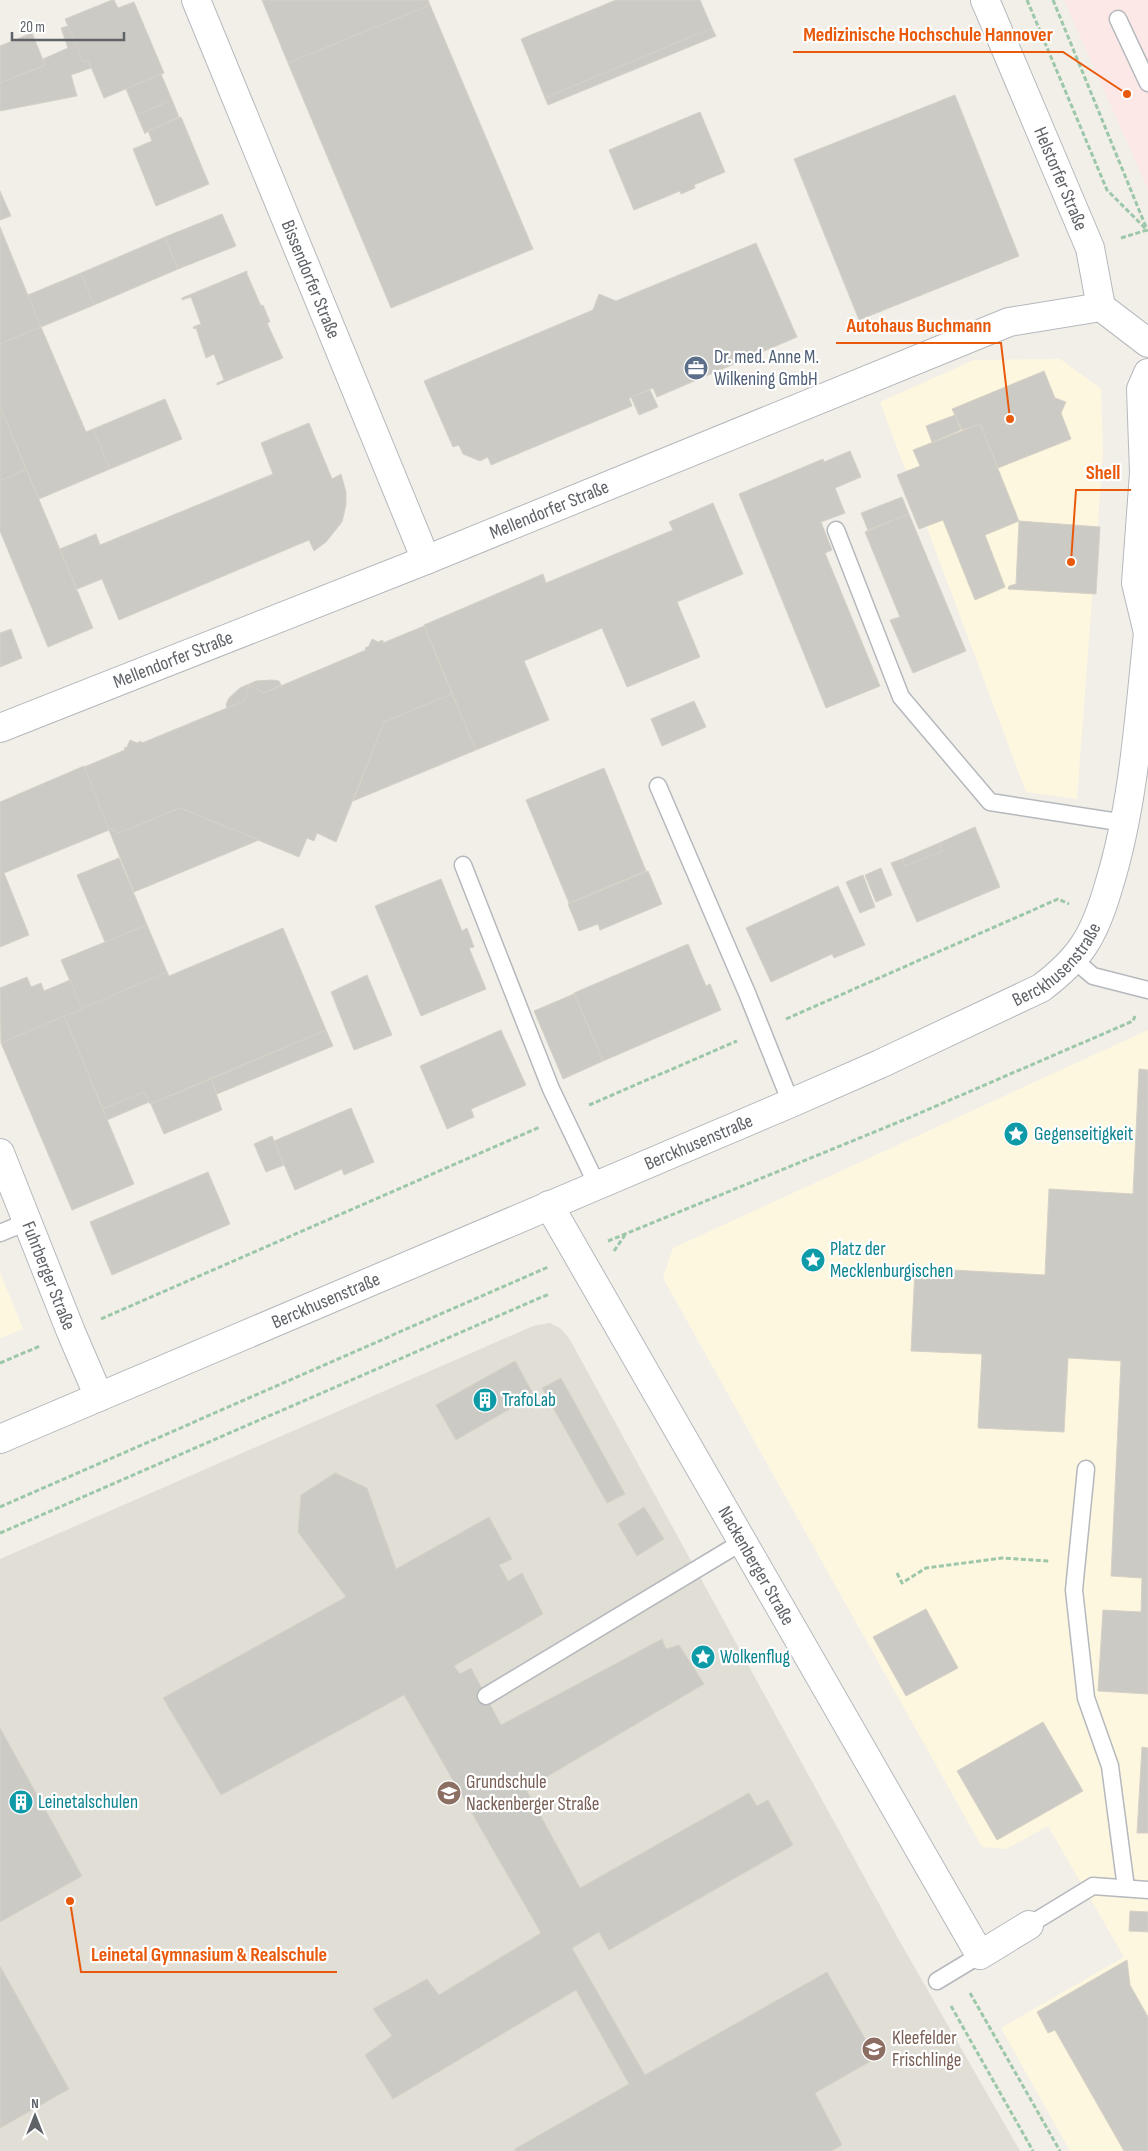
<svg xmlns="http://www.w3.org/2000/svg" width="1148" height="2151" font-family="'Sofia Sans Condensed',sans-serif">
<rect width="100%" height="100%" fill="#f1efe8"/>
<g fill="#fef7e0">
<polygon points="1060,359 1101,389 1103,454 1077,799 1026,792 880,402 974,360"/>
<polygon points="1148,1030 1148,2151 1070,2151 1001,2028 1124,1957 1048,1826 1006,1849 982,1847 663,1278 673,1248"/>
<polygon points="0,1272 23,1329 0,1338"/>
</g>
<polygon fill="#e1ded6" points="550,1323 560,1328 569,1338 895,1933 1020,2151 0,2151 0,1559 533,1326"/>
<polygon fill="#fce8e6" points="1064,0 1148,0 1148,189 1147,187"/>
<g fill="#cccac5" stroke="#d6d1c6">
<polygon points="112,0 114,0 118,8 134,2 164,73 104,98 88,60 83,62 65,19"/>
<polygon points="262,0 428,0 430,5 288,63"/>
<polygon points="616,0 700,0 712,28 545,98 521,39"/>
<polygon points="430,5 533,249 391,308 288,63"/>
<polygon points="68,26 83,62 88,60 91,68 71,75 77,96 0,111 0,83 45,65 43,59 68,48 61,28"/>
<polygon points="712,28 716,36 548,105 545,98"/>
<polygon points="32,33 45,65 0,83 0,46"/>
<polygon points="161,74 172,100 137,115 126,89"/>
<polygon points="955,95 1019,256 859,320 794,159"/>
<polygon points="172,100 179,117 148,131 145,134 137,115"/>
<polygon points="700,112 725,172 694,185 695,188 681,194 680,191 634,210 609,150"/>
<polygon points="181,117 209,184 156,206 133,149 152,141 148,131"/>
<polygon points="0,191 11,216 0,220"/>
<polygon points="222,214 236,246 178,269 165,237"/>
<polygon points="0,227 41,327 0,344"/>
<polygon points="165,237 178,269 94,305 81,273"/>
<polygon points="756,243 797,337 657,397 653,388 629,398 632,406 491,465 488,457 480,461 463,454 459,445 453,447 424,381 593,310 599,294 616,301"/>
<polygon points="247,271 247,274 261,306 263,305 270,322 267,323 283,358 217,385 217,383 224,380 214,354 206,358 196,328 194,329 193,327 201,324 191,297 182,300 182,298"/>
<polygon points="81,273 94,305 41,327 28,295"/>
<polygon points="41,327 86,432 93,429 110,469 39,499 0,406 0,344"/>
<polygon points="1044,371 1055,398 1066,402 1061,413 1071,439 998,468 980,424 962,430 952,409"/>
<polygon points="650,390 658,407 639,415 631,397"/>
<polygon points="165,399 182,439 110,469 93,429"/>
<polygon points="0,406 26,469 0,481"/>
<polygon points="955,415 961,430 932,442 926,426"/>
<polygon points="309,423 332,479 341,474 346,492 346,505 342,522 326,542 314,551 309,540 119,620 102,579 77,589 60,549 96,534 100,545 273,474 261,443"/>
<polygon points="980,424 1019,521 985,535 1005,587 975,600 943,520 919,529 897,475 920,466 913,450"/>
<polygon points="850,451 861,477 835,488 845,513 821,522 832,550 825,553 880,686 826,708 739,494 823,459 824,462"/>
<polygon points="26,469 93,628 48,647 0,531 0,481"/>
<polygon points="902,497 909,514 868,530 861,513"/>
<polygon points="713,503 743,574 677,602 700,657 627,687 602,628 524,661 549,720 476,750 424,625 543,574 546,583 673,530 669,522"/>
<polygon points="909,514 966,651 913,673 890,620 900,617 865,532"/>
<polygon points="1019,521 1100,527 1096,594 1008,589 1009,586 1016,584"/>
<polygon points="424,626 452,694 384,722 336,842 317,833 314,841 307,838 299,857 180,808 119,833 111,829 109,830 84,767 125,750 124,748 127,747 130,740 137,743 141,741 142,743 244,701 249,685 264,693 366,650 365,648 369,646 372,639 378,642 383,640 383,643"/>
<polygon points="11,629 22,658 0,667 0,633"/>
<polygon points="272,680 279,681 281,685 264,693 249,685 244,701 227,708 226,704 229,698 240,688 256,681"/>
<polygon points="452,694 476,750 353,801 384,722"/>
<polygon points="694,701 706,727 662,746 651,719"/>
<polygon points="84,766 109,830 4,873 29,935 0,947 0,802"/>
<polygon points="604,768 646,871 569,903 526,800"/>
<polygon points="180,808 259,840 134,892 109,830 111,829 119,833"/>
<polygon points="975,827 1000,887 917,922 891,863 902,859 905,866 942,851 939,843"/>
<polygon points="939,843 942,851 905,866 902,859"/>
<polygon points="119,858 147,925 105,942 77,875"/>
<polygon points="881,868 892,895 876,902 865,875"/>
<polygon points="648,871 662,904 600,930 598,924 579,931 568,904"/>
<polygon points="863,875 875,907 860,913 846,882"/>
<polygon points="441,879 462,931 467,928 474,947 469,948 486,989 421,1016 375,906"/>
<polygon points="838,886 865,945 834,958 832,954 771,982 746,928"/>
<polygon points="147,925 167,972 82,1009 61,960"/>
<polygon points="283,928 326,1030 150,1104 144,1092 103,1109 64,1016 167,972 169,976"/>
<polygon points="688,944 706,986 710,984 721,1010 603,1061 574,993"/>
<polygon points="367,975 392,1035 354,1050 331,992"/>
<polygon points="27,977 31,987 41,983 44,991 70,980 82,1009 1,1043 0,988"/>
<polygon points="574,994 603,1061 563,1079 534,1011"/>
<polygon points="64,1016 134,1184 72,1210 1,1043"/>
<polygon points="326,1030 333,1046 217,1094 211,1079"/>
<polygon points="501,1030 526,1085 471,1109 474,1117 447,1129 420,1066"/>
<polygon points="1139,1069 1148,1070 1148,1694 1098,1691 1103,1610 1141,1612 1142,1578 1111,1576 1121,1361 1068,1358 1064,1432 978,1428 982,1354 911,1351 915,1268 1045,1275 1049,1189 1133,1194"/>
<polygon points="211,1079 222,1110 164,1134 151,1104"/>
<polygon points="144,1092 149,1102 107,1120 103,1109"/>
<polygon points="351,1108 374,1162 344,1175 342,1169 295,1190 274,1141"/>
<polygon points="272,1136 284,1165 266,1172 254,1144"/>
<polygon points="208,1172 230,1224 112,1275 90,1222"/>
<polygon points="515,1361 534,1395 456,1440 436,1405"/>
<polygon points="561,1378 625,1494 607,1503 542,1388"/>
<polygon points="335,1473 367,1488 396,1569 489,1517 512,1559 499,1565 508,1581 522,1573 543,1614 454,1666 460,1674 471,1668 501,1725 662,1639 666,1649 679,1645 704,1684 526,1789 580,1888 749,1793 757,1806 768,1800 793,1845 609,1950 599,1932 572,1948 645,2075 827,1972 876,2058 815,2093 842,2145 831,2151 516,2151 515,2149 629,2084 576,1990 393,2099 365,2055 392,2036 373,2009 427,1979 439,1995 541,1933 404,1695 221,1795 163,1698 346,1597 298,1532 301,1495"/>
<polygon points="644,1507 664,1539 637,1556 618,1524"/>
<polygon points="926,1609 958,1668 906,1696 873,1637"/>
<polygon points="1043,1722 1083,1791 997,1840 957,1771"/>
<polygon points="0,1728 82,1876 0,1922"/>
<polygon points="1142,1747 1148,1748 1148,1833 1137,1833"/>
<polygon points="1130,1911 1148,1912 1148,1932 1129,1931"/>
<polygon points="1127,1960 1130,1985 1148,2017 1148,2151 1124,2151 1055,2030 1048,2033 1037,2012"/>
<polygon points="0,1966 69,2089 0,2128"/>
</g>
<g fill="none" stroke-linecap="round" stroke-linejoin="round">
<defs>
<g id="service">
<polyline points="1118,19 1148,83"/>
<polyline points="836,530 901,697 990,802 1125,823"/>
<polyline points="658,786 747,993 791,1103"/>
<polyline points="463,865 551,1089 597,1185"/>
<polyline points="1073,959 1093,976 1148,990"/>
<polyline points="0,1233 27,1222"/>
<polyline points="1086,1469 1074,1590 1086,1698 1110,1766 1126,1888"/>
<polyline points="486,1696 742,1542"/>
<polyline points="1029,1925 1093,1886 1148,1890"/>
<polyline points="937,1981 980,1955"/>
</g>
<g id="minor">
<path id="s1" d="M 196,0 L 426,560"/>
<path id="s2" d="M 985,0 L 1090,248 L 1101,307 L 1148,343"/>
<path id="s3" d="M 0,728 L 426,560 L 1009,322 L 1101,307"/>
<path id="s4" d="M 0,1153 L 71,1332 L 99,1397"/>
<path id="s5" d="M 549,1205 L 980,1955 L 1029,1925"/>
</g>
<g id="tertiary">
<polyline points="1148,373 1141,389 1144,473 1136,583 1148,633"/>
<path id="s6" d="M 0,1439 L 791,1103 L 880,1064 L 1041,988 C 1057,976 1073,962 1084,945 C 1096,927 1103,906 1109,885 C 1134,804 1139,717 1148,633"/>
</g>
</defs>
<use href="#service" stroke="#b5b8bc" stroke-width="19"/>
<use href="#minor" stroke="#b5b8bc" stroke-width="30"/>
<use href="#tertiary" stroke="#b5b8bc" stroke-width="30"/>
<g stroke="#9cc7a9" stroke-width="3" stroke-dasharray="5 2.5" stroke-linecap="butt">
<polyline points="1027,0 1107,190 1148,231"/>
<polyline points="1053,0 1146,227"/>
<polyline points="1121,238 1147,230"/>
<polyline points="786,1019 1058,899 1069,904"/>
<polyline points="589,1105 737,1041"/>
<polyline points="608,1241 906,1119 1133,1021 1135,1016"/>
<polyline points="614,1251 625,1235"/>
<polyline points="101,1319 540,1127"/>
<polyline points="0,1363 40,1346"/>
<polyline points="0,1507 548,1267"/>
<polyline points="0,1533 549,1294"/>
<polyline points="897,1573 902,1583 926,1568 1002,1558 1049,1561"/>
<polyline points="970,1993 1060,2151"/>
<polyline points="951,2006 1033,2151"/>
</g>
<use href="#service" stroke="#fff" stroke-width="16"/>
<use href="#minor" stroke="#fff" stroke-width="28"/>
<use href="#tertiary" stroke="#fff" stroke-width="28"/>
</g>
<defs>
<symbol id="office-disc" viewBox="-11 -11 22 22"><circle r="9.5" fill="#5c6f8a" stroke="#fff"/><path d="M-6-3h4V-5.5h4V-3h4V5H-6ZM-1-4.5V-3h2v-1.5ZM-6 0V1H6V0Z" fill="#fff"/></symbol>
<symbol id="sight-disc" viewBox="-11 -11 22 22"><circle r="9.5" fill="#0f9aa8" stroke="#fff"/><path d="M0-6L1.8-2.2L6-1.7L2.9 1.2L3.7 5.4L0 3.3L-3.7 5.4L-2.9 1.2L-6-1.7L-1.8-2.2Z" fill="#fff"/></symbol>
<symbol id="building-disc" viewBox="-11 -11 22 22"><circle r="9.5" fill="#0f9aa8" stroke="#fff"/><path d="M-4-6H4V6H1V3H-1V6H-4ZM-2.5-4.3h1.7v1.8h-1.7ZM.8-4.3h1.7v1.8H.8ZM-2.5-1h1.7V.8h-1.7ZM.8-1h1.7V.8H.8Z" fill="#fff"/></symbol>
<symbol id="school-disc" viewBox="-11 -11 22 22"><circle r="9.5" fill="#8d6e63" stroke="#fff"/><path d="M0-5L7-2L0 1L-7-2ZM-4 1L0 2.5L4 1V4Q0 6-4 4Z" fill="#fff"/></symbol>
</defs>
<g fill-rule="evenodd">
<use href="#office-disc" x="682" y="354" width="28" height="28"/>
<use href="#sight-disc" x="1002" y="1120" width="28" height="28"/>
<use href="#sight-disc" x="799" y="1246" width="28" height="28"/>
<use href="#building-disc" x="471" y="1386" width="28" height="28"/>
<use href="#sight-disc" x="689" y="1643" width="28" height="28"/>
<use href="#school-disc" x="435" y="1779" width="28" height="28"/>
<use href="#building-disc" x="7" y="1788" width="28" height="28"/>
<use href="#school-disc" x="860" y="2035" width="28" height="28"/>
</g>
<g text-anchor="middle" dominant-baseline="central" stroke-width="4.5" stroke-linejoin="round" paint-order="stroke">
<g font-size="19" fill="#5f6368" stroke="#fff">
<text stroke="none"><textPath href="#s2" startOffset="194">Helstorfer Straße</textPath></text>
<text stroke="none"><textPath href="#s1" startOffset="302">Bissendorfer Straße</textPath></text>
<text stroke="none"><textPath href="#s3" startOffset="591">Mellendorfer Straße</textPath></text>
<text stroke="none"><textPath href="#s3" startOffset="186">Mellendorfer Straße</textPath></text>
<text stroke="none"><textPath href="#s6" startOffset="1162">Berckhusenstraße</textPath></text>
<text stroke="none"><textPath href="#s6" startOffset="759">Berckhusenstraße</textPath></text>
<text stroke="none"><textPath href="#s4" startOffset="132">Fuhrberger Straße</textPath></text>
<text stroke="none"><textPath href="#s6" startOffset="354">Berckhusenstraße</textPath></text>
<text stroke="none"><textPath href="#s5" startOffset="416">Nackenberger Straße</textPath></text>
</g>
<g font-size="19" fill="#4e5e75" stroke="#fff" text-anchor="start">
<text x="714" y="357">Dr. med. Anne M.<tspan x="714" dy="22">Wilkening GmbH</tspan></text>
</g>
<g font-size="19" fill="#0d838f" stroke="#fff" text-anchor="start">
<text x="1034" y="1134">Gegenseitigkeit</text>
<text x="830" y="1249">Platz der<tspan x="830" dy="22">Mecklenburgischen</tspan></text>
<text x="502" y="1400">TrafoLab</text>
<text x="720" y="1657">Wolkenflug</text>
<text x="38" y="1802">Leinetalschulen</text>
</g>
<g font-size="19" fill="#785e54" stroke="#fff" text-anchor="start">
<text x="466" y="1782">Grundschule<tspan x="466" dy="22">Nackenberger Straße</tspan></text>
<text x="892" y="2038">Kleefelder<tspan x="892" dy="22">Frischlinge</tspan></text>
</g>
</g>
<path fill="none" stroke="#e8590c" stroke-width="2" d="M1127 94L1063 52H793M1010 419L1001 343H836M1071 562L1076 490H1131M70 1901L81 1972H337"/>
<g fill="#e8590c" stroke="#fff" stroke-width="2">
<circle cx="1127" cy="94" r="5"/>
<circle cx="1010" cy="419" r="5"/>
<circle cx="1071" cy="562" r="5"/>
<circle cx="70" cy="1901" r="5"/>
</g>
<g font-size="20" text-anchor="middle" font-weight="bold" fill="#e8590c" stroke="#fff" stroke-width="4.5" stroke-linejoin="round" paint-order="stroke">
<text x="928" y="41">Medizinische Hochschule Hannover</text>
<text x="919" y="332">Autohaus Buchmann</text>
<text x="1103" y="479">Shell</text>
<text x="209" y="1961">Leinetal Gymnasium &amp; Realschule</text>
</g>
<g transform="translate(35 2116)" stroke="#ffffff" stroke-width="4" paint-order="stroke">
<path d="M0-4L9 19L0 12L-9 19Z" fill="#5f6368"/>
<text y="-8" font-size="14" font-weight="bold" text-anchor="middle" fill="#5f6368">N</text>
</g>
<path d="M12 32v8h112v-8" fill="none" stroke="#5f6368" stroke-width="2.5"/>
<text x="20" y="32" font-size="15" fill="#5f6368" stroke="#ffffff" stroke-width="4" paint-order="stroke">20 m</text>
</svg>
